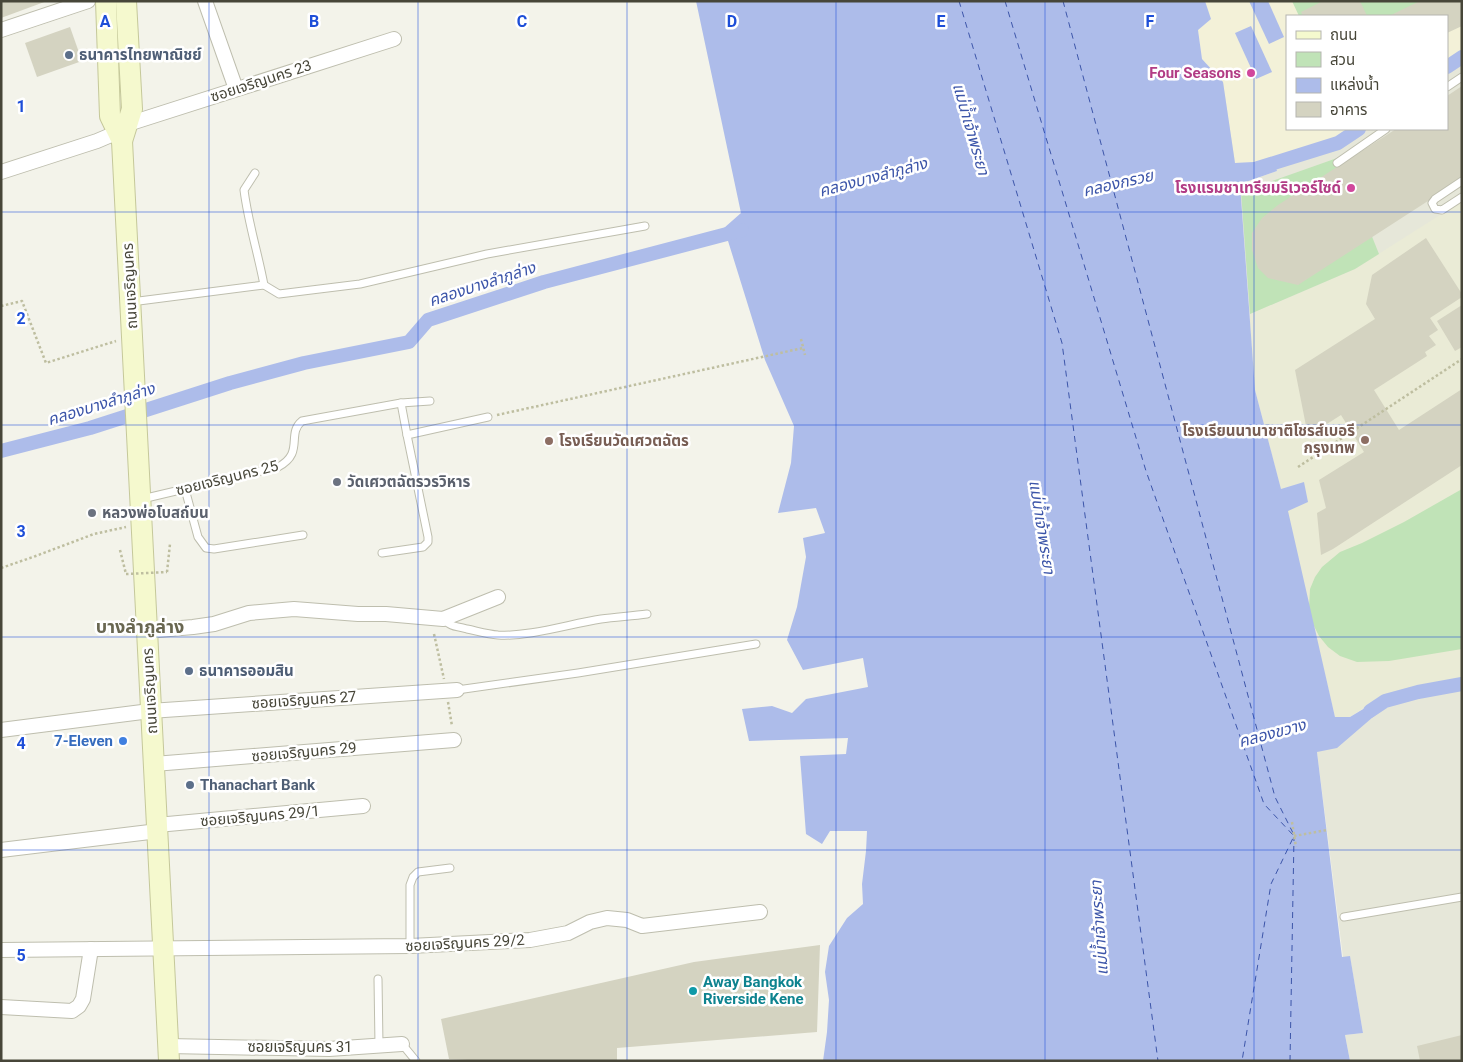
<svg xmlns="http://www.w3.org/2000/svg" width="1463" height="1062" font-family="Roboto,'Noto Sans Thai',sans-serif">
<rect width="100%" height="100%" fill="#f3f3ea"/>
<path fill="#e6e7d9" fill-rule="evenodd" d="M 1205,1 L 1462,1 L 1462,1061 L 1350,1061 L 1345,1035 L 1363,1033 L 1350,957 L 1343,957 L 1317,752 L 1383,697 L 1255,390 L 1240,184 L 1277,171 L 1274,161 L 1235,163 L 1198,30 L 1211,19 ZM 1287,16 L 1447,16 L 1447,129 L 1287,129 Z"/>
<polygon fill="#f3f1d8" points="1205,1 1462,1 1462,54 1447,64 1447,16 1287,16 1287,129 1355,129 1337,141 1274,161 1235,163 1223,82 1202,59 1198,30 1211,19"/>
<polygon fill="#eaebd6" points="1462,201 1462,678 1422,685 1383,696 1350,717 1335,717 1281,490 1255,390 1250,314 1355,269"/>
<g fill="#c0e3b7">
<polygon points="1292,1 1428,1 1390,16 1299,16"/>
<polygon points="1340,157 1379,254 1355,269 1250,314 1241,192"/>
<polygon points="1462,489 1462,649 1389,661 1357,662 1340,656 1328,647 1319,636 1313,624 1309,607 1310,589 1315,577 1322,567 1340,552 1362,543 1404,522"/>
</g>
<g fill="#adbcea">
<polygon points="696,1 1205,1 1211,19 1198,30 1202,59 1223,82 1235,163 1274,161 1277,171 1240,184 1255,390 1281,489 1304,482 1308,502 1288,511 1335,717 1350,717 1383,697 1387,705 1337,748 1317,752 1342,957 1350,956 1363,1033 1345,1035 1350,1061 823,1061 827,1032 829,1000 825,972 829,946 847,918 863,904 862,884 866,851 867,831 830,831 822,844 806,834 800,756 846,754 848,738 749,741 742,709 772,706 792,713 806,699 868,687 863,658 803,670 787,640 797,607 806,557 803,538 825,533 816,508 778,513 791,463 794,426 765,360 724,228 741,213"/>
<polygon points="1249,1 1268,1 1284,37 1269,44"/>
<polygon points="1251,26 1272,72 1256,79 1235,33"/>
</g>
<g fill="none" stroke-linecap="round" stroke-linejoin="round">
<g stroke="#adbcea" stroke-width="14">
<polyline points="1447,67 1462,57"/>
<polyline points="1258,168 1338,143 1359,129"/>
<polyline points="1,451 90,428 230,383 304,363 409,342 428,320 544,282 742,230"/>
<polyline points="1370,711 1385,701 1418,692 1462,684"/>
</g>
<g stroke="#3c55a9" stroke-width="1" stroke-dasharray="6 5" stroke-linecap="butt">
<polyline points="959,1 1062,343 1158,1061"/>
<polyline points="1005,1 1146,471 1264,804 1294,836 1271,884 1242,1061"/>
<polyline points="1063,1 1275,797 1293,833"/>
<polyline points="1290,1061 1294,837"/>
</g>
</g>
<g fill="#d4d3c1">
<polygon points="1,1 47,1 1,18"/>
<polygon points="1323,1 1360,1 1367,16 1303,16 1301,12"/>
<polygon points="1420,1 1462,1 1462,26 1447,33 1447,16 1389,16"/>
<polygon points="70,27 82,61 37,77 25,43"/>
<polygon points="1462,86 1462,179 1298,285 1268,278 1258,268 1252,250 1252,233 1262,218 1278,205 1396,129 1447,129 1447,96"/>
<polygon points="1426,238 1462,294 1462,297 1430,318 1438,330 1429,336 1436,345 1425,352 1427,356 1374,390 1399,430 1462,389 1462,465 1333,549 1321,555 1317,513 1326,508 1319,480 1364,452 1341,415 1308,436 1295,370 1375,319 1366,304 1372,275"/>
<polygon points="1462,305 1462,347 1455,351 1437,321"/>
<polygon points="820,945 817,1032 617,1048 617,1061 487,1061 449,1059 441,1019 694,962"/>
<polygon points="1462,1035 1462,1061 1420,1061 1417,1046"/>
</g>
<g fill="none" stroke-linecap="round" stroke-linejoin="round">
<defs>
<g id="lane">
<polyline points="1447,87 1462,77"/>
<polyline points="1337,163 1386,129"/>
<polyline points="1462,181 1435,199 1432,203 1435,209 1442,210 1462,197"/>
<polyline points="264,285 279,294 360,284 487,254 645,226"/>
<path d="M 131,302 L 264,285 C 258,253 248,222 244,190 L 255,173"/>
<polyline points="401,403 407,435 488,417"/>
<polyline points="185,489 198,537 206,548 214,549 303,535"/>
<path d="M 142,499 L 278,467 C 305,453 286,434 302,421 L 401,403 L 430,401"/>
<polyline points="382,553 423,547 428,542 428,537 407,435"/>
<path d="M 443,619 C 455,629 454,625 467,629 C 477,631 487,634 498,635 C 529,637 569,624 601,619 C 616,617 632,616 647,614"/>
<polyline points="457,690 578,673 756,644"/>
<polyline points="1344,917 1462,897"/>
<polyline points="410,946 410,885 413,877 418,872 450,868"/>
<polyline points="378,979 379,1045"/>
<polyline points="402,1044 416,1061"/>
</g>
<g id="street">
<polyline points="205,1 236,89"/>
<polyline points="1,30 88,1"/>
<polyline points="128,124 394,39"/>
<polyline points="1,172 97,141 118,132"/>
<polyline points="147,631 193,627 214,624 249,613 294,609 358,614 386,614 443,619 498,597"/>
<polyline points="1,730 150,711 457,690"/>
<polyline points="154,764 454,740"/>
<polyline points="157,825 363,806"/>
<polyline points="1,850 158,831"/>
<polyline points="1,950 410,946 530,940 568,933 590,922 607,918 627,920 642,926 760,912"/>
<polyline points="1,1007 72,1011 79,1006 83,999 91,949"/>
<polyline points="168,1046 329,1049 402,1044"/>
</g>
<g id="secondary">
<polyline points="106,1 110,116 122,141 169,1061"/>
<polyline points="122,141 132,109 126,1"/>
</g>
</defs>
<use href="#lane" stroke="#bebeae" stroke-width="9"/>
<use href="#street" stroke="#bebeae" stroke-width="16"/>
<use href="#secondary" stroke="#c5c89a" stroke-width="22"/>
<g stroke="#bebea0" stroke-width="2.5" stroke-dasharray="2.5 2.5" stroke-linecap="butt">
<polyline points="1,306 22,301 46,363 116,341"/>
<polyline points="801,339 805,355"/>
<polyline points="497,415 803,348"/>
<polyline points="1298,467 1462,359"/>
<polyline points="120,550 126,574"/>
<polyline points="1,568 33,557 94,534 126,527"/>
<polyline points="167,572 170,544"/>
<polyline points="434,634 444,679"/>
<polyline points="448,702 452,726"/>
<polyline points="1292,822 1296,847"/>
<polyline points="1294,836 1327,830"/>
</g>
<use href="#lane" stroke="#fff" stroke-width="7"/>
<use href="#street" stroke="#fff" stroke-width="14"/>
<use href="#secondary" stroke="#f5f9ce" stroke-width="20"/>
<g stroke="#bebea0" stroke-width="2.5" stroke-dasharray="2.5 2.5" stroke-linecap="butt">
<polyline points="98,54 139,52"/>
<polyline points="126,574 167,572"/>
</g>
</g>
<path fill="none" stroke="#1d4ed8" stroke-width="1" stroke-opacity="0.55" d="M 209,1 L 209,1061M 418,1 L 418,1061M 627,1 L 627,1061M 836,1 L 836,1061M 1045,1 L 1045,1061M 1254,1 L 1254,1061M 1,212 L 1462,212M 1,425 L 1462,425M 1,637 L 1462,637M 1,850 L 1462,850"/>
<g fill="#5c6f8a" stroke="#fff" stroke-width="2">
<circle cx="69" cy="55" r="5"/>
<circle cx="189" cy="671" r="5"/>
<circle cx="190" cy="785" r="5"/>
</g>
<g fill="#d1479c" stroke="#fff" stroke-width="2">
<circle cx="1251" cy="73" r="5"/>
<circle cx="1351" cy="188" r="5"/>
</g>
<g fill="#8d6e63" stroke="#fff" stroke-width="2">
<circle cx="1365" cy="440" r="5"/>
<circle cx="549" cy="441" r="5"/>
</g>
<g fill="#6b7280" stroke="#fff" stroke-width="2">
<circle cx="337" cy="482" r="5"/>
<circle cx="92" cy="513" r="5"/>
</g>
<circle fill="#3f7fe0" stroke="#fff" stroke-width="2" cx="123" cy="741" r="5"/>
<circle fill="#0f9aa8" stroke="#fff" stroke-width="2" cx="693" cy="991" r="5"/>
<g text-anchor="middle" dominant-baseline="central" stroke-width="5" stroke-linejoin="round" paint-order="stroke">
<g font-size="15" font-weight="bold" fill="#4e5e75" stroke="#fff" text-anchor="start">
<text x="79" y="55">ธนาคารไทยพาณิชย์</text>
<text x="199" y="671">ธนาคารออมสิน</text>
<text x="200" y="785">Thanachart Bank</text>
</g>
<g font-size="15" font-weight="bold" fill="#b23c85" stroke="#fff" text-anchor="end">
<text x="1241" y="73">Four Seasons</text>
<text x="1341" y="188">โรงแรมชาเทรียมริเวอร์ไซด์</text>
</g>
<g font-size="15" fill="#474639" stroke="#fff">
<text transform="translate(261 81) rotate(-18)">ซอยเจริญนคร 23</text>
<text transform="translate(130 286) rotate(-93)">ถนนเจริญนคร</text>
<text transform="translate(227 478) rotate(-14)">ซอยเจริญนคร 25</text>
<text transform="translate(150 691) rotate(-93)">ถนนเจริญนคร</text>
<text transform="translate(304 700) rotate(-4)">ซอยเจริญนคร 27</text>
<text transform="translate(304 752) rotate(-5)">ซอยเจริญนคร 29</text>
<text transform="translate(260 816) rotate(-5)">ซอยเจริญนคร 29/1</text>
<text transform="translate(465 943) rotate(-3)">ซอยเจริญนคร 29/2</text>
<text x="300" y="1047">ซอยเจริญนคร 31</text>
</g>
<g font-size="15" font-weight="bold" fill="#785e54" stroke="#fff" text-anchor="end">
<text x="1355" y="431">โรงเรียนนานาชาติโชรส์เบอรี<tspan x="1355" dy="17">กรุงเทพ</tspan></text>
<text x="559" y="441" text-anchor="start">โรงเรียนวัดเศวตฉัตร</text>
</g>
<g font-size="15" font-weight="bold" fill="#5b616d" stroke="#fff" text-anchor="start">
<text x="347" y="482">วัดเศวตฉัตรวรวิหาร</text>
<text x="102" y="513">หลวงพ่อโบสถ์บน</text>
</g>
<g font-size="15" font-weight="bold" fill="#366cbe" stroke="#fff" text-anchor="end">
<text x="113" y="741">7-Eleven</text>
</g>
<g font-size="15" font-weight="bold" fill="#0d838f" stroke="#fff" text-anchor="start">
<text x="703" y="982">Away Bangkok<tspan x="703" dy="17">Riverside Kene</tspan></text>
</g>
<g font-size="16" font-style="italic" fill="#3c55a9" stroke="#fff">
<text transform="translate(971 129) rotate(74)">แม่น้ำเจ้าพระยา</text>
<text transform="translate(873 177) rotate(-15)">คลองบางลำภูล่าง</text>
<text transform="translate(1118 183) rotate(-13)">คลองกรวย</text>
<text transform="translate(482 284) rotate(-18)">คลองบางลำภูล่าง</text>
<text transform="translate(101 404) rotate(-17)">คลองบางลำภูล่าง</text>
<text transform="translate(1042 527) rotate(81)">แม่น้ำเจ้าพระยา</text>
<text transform="translate(1272 733) rotate(-15)">คลองขวาง</text>
<text transform="translate(1099 928) rotate(-94)">แม่น้ำเจ้าพระยา</text>
</g>
<g font-size="18" font-weight="bold" fill="#696751" stroke="#fff">
<text x="140" y="626">บางลำภูล่าง</text>
</g>
</g>
<g font-size="16" text-anchor="middle" font-weight="bold" fill="#1d4ed8" stroke="#fff" stroke-width="5" stroke-linejoin="round" paint-order="stroke">
<text x="105" y="27">A</text>
<text x="314" y="27">B</text>
<text x="522" y="27">C</text>
<text x="732" y="27">D</text>
<text x="941" y="27">E</text>
<text x="1150" y="27">F</text>
<text x="21" y="112">1</text>
<text x="21" y="324">2</text>
<text x="21" y="537">3</text>
<text x="21" y="749">4</text>
<text x="21" y="961">5</text>
</g>
<rect width="1463" height="1062" fill="none" stroke="#474639" stroke-width="5"/>
<rect x="1286" y="15" width="162" height="115" fill="#ffffff" stroke="#b5b5b0"/>
<rect x="1296" y="31" width="25" height="8" fill="#f5f9ce" stroke="#b5b5b0"/>
<text x="1330" y="40" font-size="15" fill="#474639">ถนน</text>
<rect x="1296" y="52" width="25" height="15" fill="#c0e3b7" stroke="#b5b5b0"/>
<text x="1330" y="65" font-size="15" fill="#474639">สวน</text>
<rect x="1296" y="78" width="25" height="15" fill="#adbcea" stroke="#b5b5b0"/>
<text x="1330" y="90" font-size="15" fill="#474639">แหล่งน้ำ</text>
<rect x="1296" y="102" width="25" height="15" fill="#d4d3c1" stroke="#b5b5b0"/>
<text x="1330" y="115" font-size="15" fill="#474639">อาคาร</text>
</svg>
